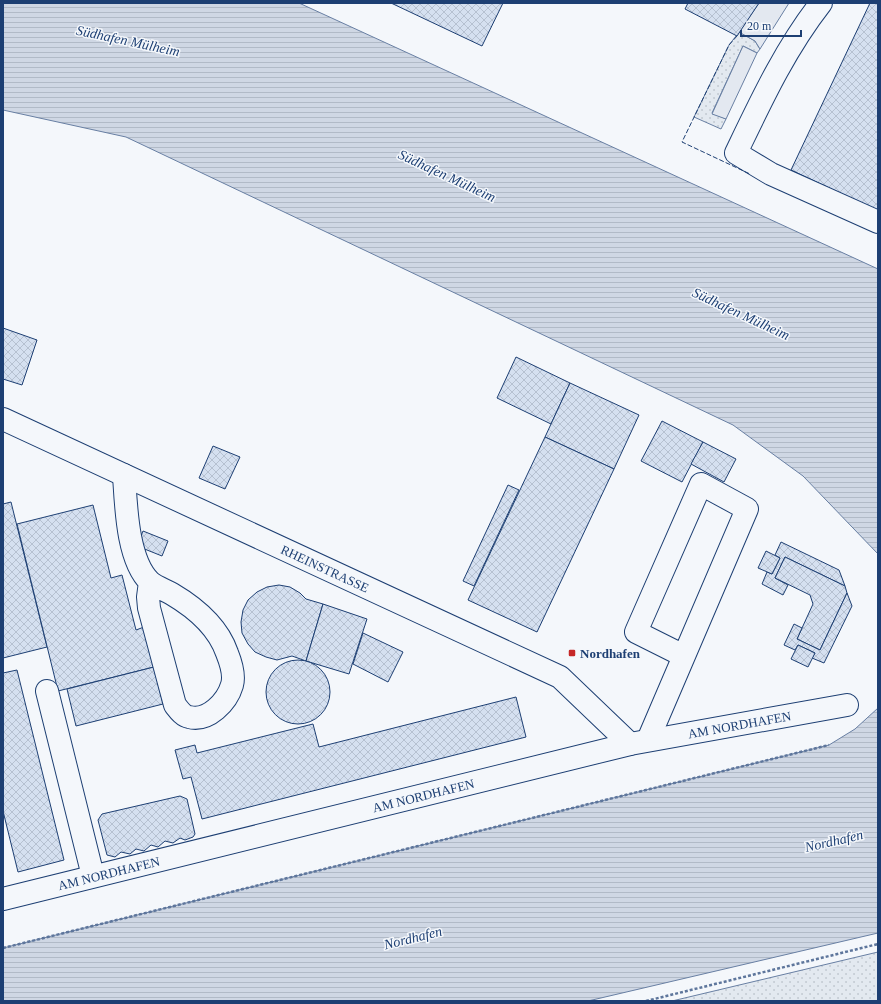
<svg xmlns="http://www.w3.org/2000/svg" width="881" height="1004" font-family="Georgia,serif">
<defs>
<pattern id="grass-dots" width="8" height="8" patternUnits="userSpaceOnUse"><rect width="8" height="8" fill="#e3e9f0"/><path d="M2 2h.1M6 6h.1" fill="none" stroke="#c2c9d1" stroke-width="1.8" stroke-linecap="round"/></pattern>
<pattern id="water-rules" width="6" height="5" patternUnits="userSpaceOnUse"><rect width="6" height="5" fill="#cfd7e4"/><path d="M0 2.5h6" fill="none" stroke="#b1bac7"/></pattern>
<pattern id="building-cross-hatch" width="8" height="8" patternUnits="userSpaceOnUse"><rect width="8" height="8" fill="#d5e0f0"/><path d="M0 0l8 8M0 8l8-8" fill="none" stroke="#b6c1d1"/></pattern>
</defs>
<rect width="100%" height="100%" fill="#f4f7fb"/>
<g fill="url(#grass-dots)" stroke="#687fa3">
<polygon points="739,32 755,41 760,49 757,53 743,46 712,113 726,119 721,129 694,117 729,45"/>
<polygon points="878,952 878,1001 672,1001"/>
</g>
<g fill="#e3e8f0" stroke="#687fa3">
<polygon points="759,3 789,3 760,49 755,41 739,32"/>
<polygon points="743,46 757,53 726,119 712,114"/>
</g>
<g fill="url(#water-rules)" stroke="#687fa3">
<polygon points="3,3 299,3 878,269 878,554 803,476 733,425 126,137 3,110"/>
<polygon points="878,708 878,933 588,1001 3,1001 3,948 829,745 855,729"/>
</g>
<g fill="url(#building-cross-hatch)" stroke="#1d3f73">
<polygon points="391,3 503,3 482,46"/>
<polygon points="688,3 759,3 737,36 685,9"/>
<polygon points="870,3 878,3 878,211 791,170"/>
<polygon points="3,328 37,340 22,385 3,379"/>
<polygon points="516,357 570,383 551,424 497,398"/>
<polygon points="570,383 639,415 614,469 545,437"/>
<polygon points="662,421 703,442 682,482 641,461"/>
<polygon points="545,437 614,469 537,632 468,600"/>
<polygon points="703,442 736,459 724,482 691,464"/>
<polygon points="213,446 240,457 225,489 199,478"/>
<polygon points="508,485 519,490 474,586 463,581"/>
<polygon points="11,502 47,647 3,658 3,504"/>
<polygon points="93,505 111,578 122,575 136,630 144,627 154,667 58,691 17,524"/>
<polygon points="143,531 168,541 162,556 137,546"/>
<polygon points="781,542 839,570 845,586 785,557 775,578 788,585 783,595 762,584 767,572 772,574 780,558 775,555"/>
<polygon points="766,551 780,558 772,574 758,568"/>
<polygon points="785,557 845,586 847,593 820,650 797,639 813,604 810,595 775,578"/>
<polygon points="279,585 290,587 300,593 306,599 323,604 306,661 292,656 277,660 266,657 255,652 248,644 242,633 241,622 243,610 248,600 257,592 267,587"/>
<polygon points="847,593 852,606 824,663 812,658 815,653 798,645 795,650 784,645 794,624 802,628 797,639 820,650"/>
<polygon points="323,604 367,619 349,674 306,661"/>
<polygon points="363,633 403,652 388,682 353,664"/>
<polygon points="798,645 815,653 808,667 791,659"/>
<circle cx="298" cy="692" r="32"/>
<polygon points="154,667 163,704 76,726 67,689"/>
<polygon points="17,670 64,860 18,872 3,811 3,673"/>
<polygon points="516,697 526,737 202,819 191,777 183,779 175,750 195,745 197,753 313,724 319,747"/>
<polygon points="180,796 187,799 195,834 193,837 185,840 180,838 173,843 165,841 158,847 151,845 144,851 136,849 130,854 121,852 115,857 107,855 98,820 102,814"/>
</g>
<g fill="none" stroke-linecap="round" stroke-linejoin="round">
<defs>
<g id="minor">
<path d="M 821,3 C 785,49 761,101 736,153 L 771,174 L 878,222"/>
<path id="s1" d="M 3,419 L 560,677 L 630,744"/>
<path d="M 124,475 C 126,505 127,560 150,582 C 156,587 165,590 172,594 C 194,607 218,627 227,653 C 231,663 235,675 232,685 C 227,702 208,722 189,717 C 183,716 179,710 175,705 L 149,608 L 148,597 L 150,582"/>
<polyline points="47,691 93,876"/>
<polyline points="648,740 747,509 701,484 636,632 684,656"/>
<path id="s2" d="M 3,899 L 630,744 L 847,705"/>
</g>
</defs>
<use href="#minor" stroke="#1d3f73" stroke-width="24"/>
<g stroke="#5e769c" stroke-width="2.5" stroke-dasharray="3 2" stroke-linecap="butt">
<polyline points="3,948 829,745"/>
<polyline points="646,1001 878,944"/>
</g>
<use href="#minor" stroke="#f4f7fb" stroke-width="22"/>
<polyline stroke="#1d3f73" stroke-width="1" stroke-dasharray="5 2" stroke-linecap="butt" points="737,36 729,45 682,142 750,174"/>
</g>
<rect fill="#c62828" stroke="#f4f7fb" stroke-width="1.5" x="568" y="649" width="8" height="8" rx="2"/>
<g text-anchor="middle" dominant-baseline="central" stroke-width="3" stroke-linejoin="round" paint-order="stroke">
<g font-size="13" fill="#1d3f73" stroke="#f4f7fb">
<text stroke="none"><textPath href="#s1" startOffset="355">RHEINSTRASSE</textPath></text>
<text stroke="none"><textPath href="#s2" startOffset="757">AM NORDHAFEN</textPath></text>
<text stroke="none"><textPath href="#s2" startOffset="433">AM NORDHAFEN</textPath></text>
<text stroke="none"><textPath href="#s2" startOffset="109">AM NORDHAFEN</textPath></text>
</g>
<g font-size="13" font-weight="bold" fill="#1d3f73" stroke="#f4f7fb" text-anchor="start">
<text x="580" y="653">Nordhafen</text>
</g>
<g font-size="14" font-style="italic" fill="#1d3f73" stroke="#f4f7fb">
<text transform="translate(128 41) rotate(12)">Südhafen Mülheim</text>
<text transform="translate(447 176) rotate(25)">Südhafen Mülheim</text>
<text transform="translate(741 314) rotate(25)">Südhafen Mülheim</text>
<text transform="translate(834 841) rotate(-13)">Nordhafen</text>
<text transform="translate(413 938) rotate(-14)">Nordhafen</text>
</g>
</g>
<rect width="881" height="1004" fill="none" stroke="#1d3f73" stroke-width="8"/>
<path d="M741 30v6h60v-6" fill="none" stroke="#1d3f73" stroke-width="2"/>
<text x="747" y="30" font-size="12" fill="#1d3f73" stroke="#f4f7fb" stroke-width="3" paint-order="stroke">20 m</text>
</svg>
